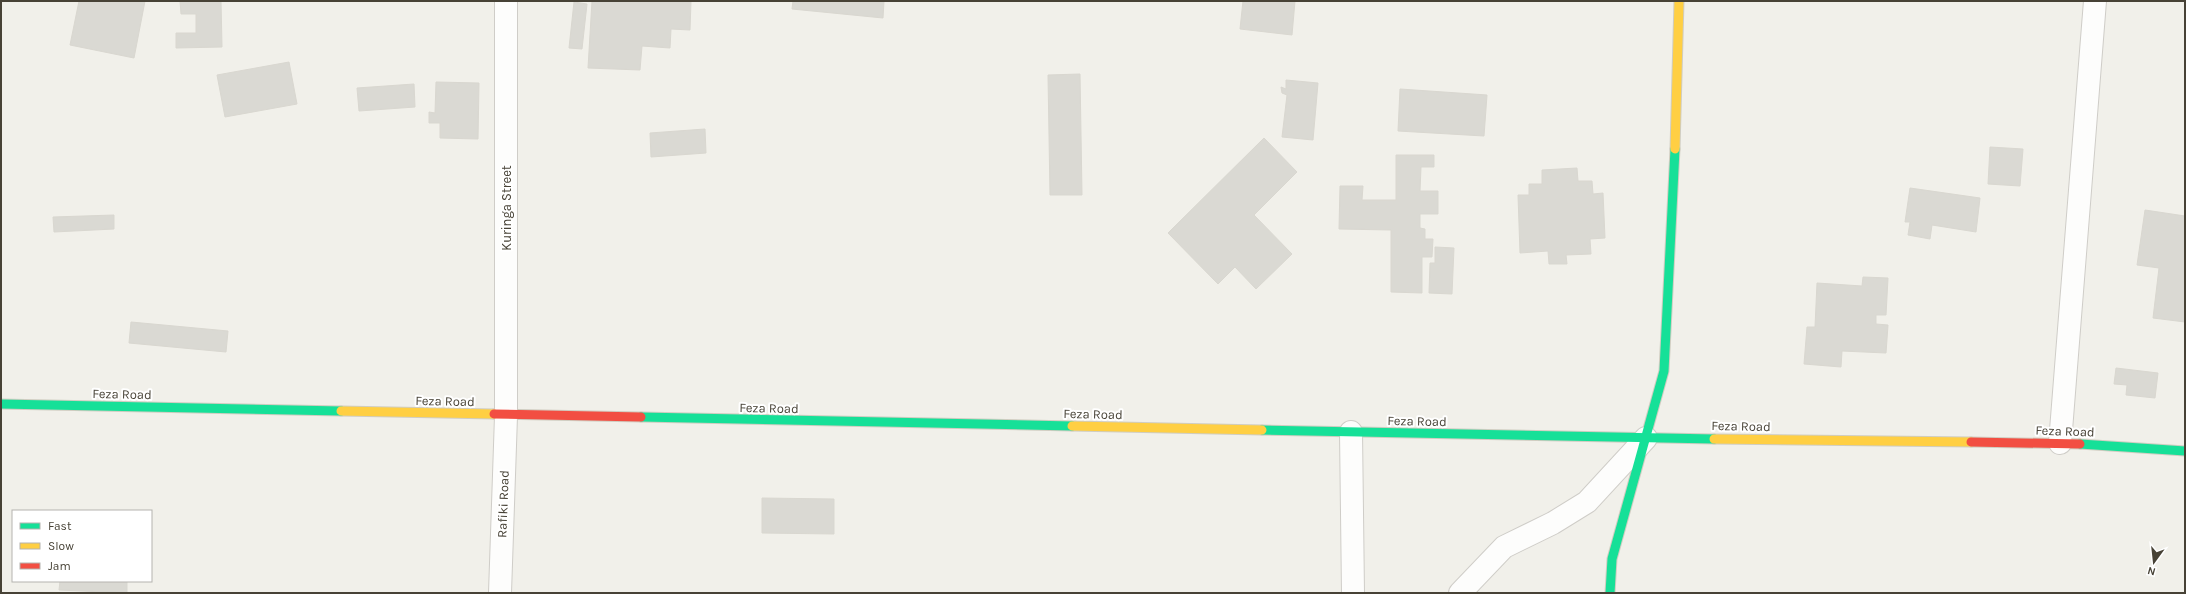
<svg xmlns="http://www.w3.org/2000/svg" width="2186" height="594" font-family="Karla,sans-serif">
<rect width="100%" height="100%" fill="#f1f0ea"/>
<g fill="#dad9d3" stroke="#d9d7d0">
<polygon points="79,1 145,1 134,58 70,45"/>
<polygon points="180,1 221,1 222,47 176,48 176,33 196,33 196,14 181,14"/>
<polygon points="592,1 691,1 690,30 671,29 670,48 642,46 640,70 588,68"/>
<polygon points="793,1 884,1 883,18 792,9"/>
<polygon points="1243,1 1295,1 1292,35 1240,29"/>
<polygon points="574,2 587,4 582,49 569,48"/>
<polygon points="289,62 297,104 225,117 217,75"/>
<polygon points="1080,74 1082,195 1050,195 1048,75"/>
<polygon points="1286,80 1318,83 1313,140 1282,137 1287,95 1282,93 1281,87 1286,89"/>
<polygon points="436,82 479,83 478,139 440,138 440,123 429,123 429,112 435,113"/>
<polygon points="414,84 415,107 359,111 357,88"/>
<polygon points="1400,89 1487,95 1484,136 1398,131"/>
<polygon points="705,129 706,153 651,157 650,133"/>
<polygon points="1264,138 1297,172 1254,215 1292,254 1256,289 1235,267 1218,284 1168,233"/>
<polygon points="1990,147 2023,149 2020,186 1988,184"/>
<polygon points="1396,155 1434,155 1434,167 1421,167 1420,191 1438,191 1438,214 1420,214 1420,228 1425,229 1425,239 1433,239 1432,257 1422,257 1422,293 1391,292 1391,230 1339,229 1340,186 1363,186 1362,200 1396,200"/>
<polygon points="1577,168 1578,181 1592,181 1593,194 1603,193 1605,238 1590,239 1591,254 1566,255 1567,264 1549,264 1548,251 1520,253 1518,195 1529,195 1529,184 1542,184 1542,170"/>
<polygon points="1910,188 1980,198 1976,232 1932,225 1930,239 1908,235 1910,222 1905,222"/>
<polygon points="2145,210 2185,216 2185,322 2153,318 2159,268 2137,265"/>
<polygon points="114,215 114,229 54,232 53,217"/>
<polygon points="1435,247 1454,248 1452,294 1429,293 1430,263 1435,263"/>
<polygon points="1863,277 1888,278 1886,315 1876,315 1876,324 1888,325 1886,353 1842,351 1841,367 1804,364 1807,327 1815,327 1817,283 1862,286"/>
<polygon points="131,322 228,331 226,352 129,343"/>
<polygon points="2116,368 2158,373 2155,398 2126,395 2127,385 2114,384"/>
<polygon points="762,498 834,499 834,534 762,533"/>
<polygon points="60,581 127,581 127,593 59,590"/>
</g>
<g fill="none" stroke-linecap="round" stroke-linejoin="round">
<defs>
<g id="street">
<polyline points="1351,432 1353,593"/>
<polyline points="2060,443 2095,1"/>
<polyline points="500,593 506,416 506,1"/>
<polyline points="1460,593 1504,547 1553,523 1587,502 1646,438"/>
</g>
<g id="fast">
<polyline points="1,404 341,411"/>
<polyline points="641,417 1072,426"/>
<polyline points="1262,430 1714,439"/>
<polyline points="2080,444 2185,451"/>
<polyline points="1610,593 1612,559 1664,371 1675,149"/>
</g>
<g id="slow">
<polyline points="1675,149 1679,1"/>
<polyline points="341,411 494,414"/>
<polyline points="1072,426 1262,430"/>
<polyline points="1714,439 1971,442"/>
</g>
<g id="jam">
<polyline points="494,414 641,417"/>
<polyline points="1971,442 2080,444"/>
</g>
</defs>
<use href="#street" stroke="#cfcdc8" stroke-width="24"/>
<use href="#fast" stroke="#d0cdc1" stroke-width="11"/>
<use href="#slow" stroke="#d0cdc1" stroke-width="11"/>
<use href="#jam" stroke="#d0cdc1" stroke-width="11"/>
<use href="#street" stroke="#fdfdfc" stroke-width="22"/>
<use href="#fast" stroke="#16e098" stroke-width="9"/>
<use href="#slow" stroke="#ffcf43" stroke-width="9"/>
<use href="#jam" stroke="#f24e42" stroke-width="9"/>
</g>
<g text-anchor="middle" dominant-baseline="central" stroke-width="4" stroke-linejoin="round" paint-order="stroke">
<g font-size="13" fill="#474236" stroke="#fff">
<text transform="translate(506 208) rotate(-90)">Kuringa Street</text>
<text transform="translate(122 394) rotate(1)">Feza Road</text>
<text transform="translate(445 401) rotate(1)">Feza Road</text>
<text transform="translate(769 408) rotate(1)">Feza Road</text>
<text transform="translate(1093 414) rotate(1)">Feza Road</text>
<text transform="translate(1417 421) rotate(1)">Feza Road</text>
<text transform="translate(1741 426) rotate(1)">Feza Road</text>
<text transform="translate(2065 431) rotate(2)">Feza Road</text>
<text transform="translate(503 504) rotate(-88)">Rafiki Road</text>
</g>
</g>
<rect width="2186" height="594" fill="none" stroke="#474236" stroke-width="4"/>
<rect x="12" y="510" width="140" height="72" fill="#ffffff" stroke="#b5b3af"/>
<rect x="20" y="523" width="20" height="6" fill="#16e098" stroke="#b5b3af"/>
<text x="48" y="530" font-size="12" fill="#474236">Fast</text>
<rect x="20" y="543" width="20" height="6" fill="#ffcf43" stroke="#b5b3af"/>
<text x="48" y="550" font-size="12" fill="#474236">Slow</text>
<rect x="20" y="563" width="20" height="6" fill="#f24e42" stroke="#b5b3af"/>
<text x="48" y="570" font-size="12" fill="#474236">Jam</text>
<g transform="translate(2154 562) rotate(195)" stroke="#ffffff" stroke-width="3" paint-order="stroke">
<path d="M0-3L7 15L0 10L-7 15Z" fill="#474236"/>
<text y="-6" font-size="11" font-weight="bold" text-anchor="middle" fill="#474236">N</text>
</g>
</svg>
